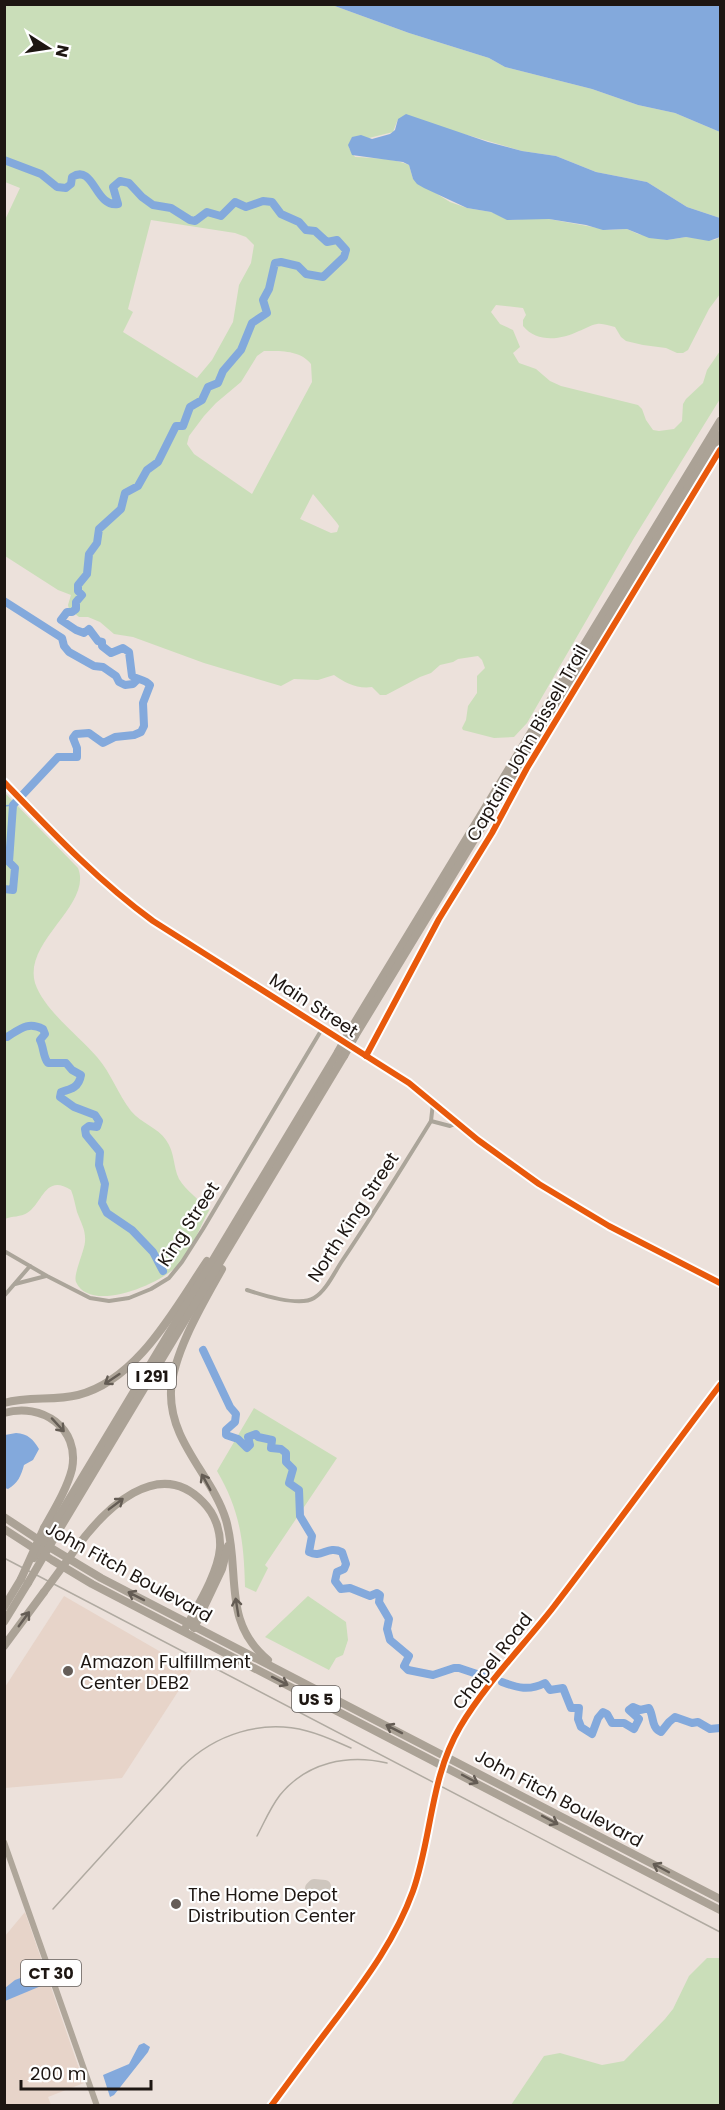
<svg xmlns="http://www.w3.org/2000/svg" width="725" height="2110" font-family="Poppins,sans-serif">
<rect width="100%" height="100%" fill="#ece1db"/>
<g fill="#e7d4c9">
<polygon points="64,1596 192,1670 122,1778 5,1788 5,1687"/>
<polygon points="25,1912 84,2083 48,2097 51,2105 5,2106 5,1936"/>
</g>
<g fill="#cadeb9" fill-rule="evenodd">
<path d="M 4,5 L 332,5 L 409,33 L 489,58 L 505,67 L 592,89 L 638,105 L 675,113 L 720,132 L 720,218 L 687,207 L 647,182 L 596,172 L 556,156 L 522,151 L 471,136 L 398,119 L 393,132 L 369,138 L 349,148 L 355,157 C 371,158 394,158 409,165 L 413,179 L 450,202 L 467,208 L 491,212 L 513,220 L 531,218 L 549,219 L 609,230 L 627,229 L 638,234 L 667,240 L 686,237 L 715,240 L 720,237 L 720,294 L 709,309 L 688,350 L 683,353 L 677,353 L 666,348 L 643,345 L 626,341 L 621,337 L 615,327 C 609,326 603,323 597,324 C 590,325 585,329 579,331 C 561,340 537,343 523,326 L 523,320 L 526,315 L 523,308 L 496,305 L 491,312 L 500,324 L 513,330 L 520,347 L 513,353 L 519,363 L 536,369 L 550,381 L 561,386 L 638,405 L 642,409 L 646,420 L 653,430 L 659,431 L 674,429 L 682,421 L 683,404 L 686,399 L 703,383 L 707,370 L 720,351 L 720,399 L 634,538 L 527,723 L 514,737 L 494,738 L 463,730 L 462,728 L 466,720 L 468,706 L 477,693 L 477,676 L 485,668 L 482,660 L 478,656 L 458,659 L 453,662 L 440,665 L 431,673 L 420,677 L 386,695 L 380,695 L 372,687 C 357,689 345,683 334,675 L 318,680 L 294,679 L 281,686 L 204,663 L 133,637 L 114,634 L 100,622 L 88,617 L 79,617 L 69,609 L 68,605 L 71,595 L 58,590 L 5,556 L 4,222 L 20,188 L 5,182 ZM 151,220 L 235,233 L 246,237 L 254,245 L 251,263 L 239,285 L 233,322 L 212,360 L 197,378 L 123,332 L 133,312 L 128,309 ZM 264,351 C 281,351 300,350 311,364 L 312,382 L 252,494 L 194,454 L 187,444 L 189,436 L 204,416 L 216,403 L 241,382 L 257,356 ZM 313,494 L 337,523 L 339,526 L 337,532 L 331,533 L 300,519 Z"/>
<path d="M 4,792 L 78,868 C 93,905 23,941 35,983 C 44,1010 78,1035 97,1057 C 111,1073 118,1094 131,1111 C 141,1123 158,1128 166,1140 C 175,1152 173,1167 179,1179 C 186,1191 199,1198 206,1210 L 210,1209 C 199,1227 193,1250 178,1265 C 161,1284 90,1314 76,1282 C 73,1275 84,1252 85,1242 C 86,1230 81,1223 77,1212 C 75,1205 74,1197 71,1190 C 45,1173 43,1203 27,1213 C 21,1217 12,1216 5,1219 Z"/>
<path d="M 254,1408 L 337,1458 L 265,1565 L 268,1568 L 256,1592 L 245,1587 C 244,1542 240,1510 217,1471 Z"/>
<polygon points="308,1596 346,1622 348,1640 343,1655 336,1658 329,1670 265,1637"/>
<polygon points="707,1958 720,1958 720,2105 511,2105 544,2056 560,2053 602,2065 624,2061 665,2019 673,2009 689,1976"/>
</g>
<g fill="#83a9dc">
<polygon points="332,5 720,5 720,132 675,113 638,105 592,89 505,67 489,58 409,33"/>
<polygon points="406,114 488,142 522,151 556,156 596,172 647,182 687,207 720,218 720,237 709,241 686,237 667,240 649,238 627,229 603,230 586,225 549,219 507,220 491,212 467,208 424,188 417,184 413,179 409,165 403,162 352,155 348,145 352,137 361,135 372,139 390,134 395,130 398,119"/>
<path d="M 16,1433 C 28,1434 33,1439 39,1449 L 33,1460 L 24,1465 C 21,1476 18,1483 8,1489 L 5,1488 L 5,1435 Z"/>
<polygon points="34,1973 38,1976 41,1986 5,2001 5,1988 15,1980"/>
<polygon points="144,2043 150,2047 148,2052 114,2095 110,2097 103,2075 129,2064 139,2045"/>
</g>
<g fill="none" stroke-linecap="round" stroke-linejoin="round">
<polyline stroke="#83a9dc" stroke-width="1.5" points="4,806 13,805"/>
<g stroke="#83a9dc" stroke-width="8">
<path d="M 4,160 L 41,174 L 57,187 L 66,188 L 71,184 L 72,177 C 94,163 95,208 118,204 L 113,187 L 120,181 L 129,183 L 142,197 L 153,205 L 171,208 L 190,220 L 195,221 L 207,212 L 221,216 L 235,202 L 246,207 L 263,201 L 272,202 L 281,214 L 299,222 L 306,230 L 315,231 L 327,242 L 337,240 L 346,250 L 344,257 L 323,277 L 306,274 L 298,266 L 281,262 L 275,263 L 269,289 L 263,300 L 267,313 L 252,323 L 241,350 L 223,371 L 218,383 L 208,387 L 202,400 L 190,407 L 183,426 L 176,426 L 158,462 L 147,470 L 138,486 L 125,493 L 121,509 L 99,529 L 97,543 L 89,554 L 87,574 L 78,585 L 78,591 L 82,595 L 76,602 L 76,609 L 72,612 L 67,612 L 61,620 L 76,630 L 84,633 L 89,629 L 98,641 L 102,642 L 102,646 L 111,653 L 123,648 L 129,652 L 132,676 C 138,680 145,679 150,685 L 143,703 L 144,726 L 141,732 L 134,735 L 115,737 L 103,743 L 89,733 L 76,734 L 73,738 L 77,748 L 77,757 L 58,757 C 43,773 28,789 13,805 L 9,862 L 15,868 L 13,890 L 4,889"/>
<polyline points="4,601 62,638 64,646 69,652 94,666 103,667 116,676 119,682 125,685 133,684 137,680"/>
<path d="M 4,1037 L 7,1037 C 20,1029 28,1021 43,1029 L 45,1034 L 40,1040 C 44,1048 43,1057 48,1063 L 66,1063 L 72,1070 L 81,1075 C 79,1087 72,1089 61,1092 L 60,1097 L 74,1107 L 95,1115 L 99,1121 L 97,1127 L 89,1126 L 85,1129 L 86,1135 L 100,1152 L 99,1165 L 105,1184 L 102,1203 L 107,1213 L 132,1230 L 153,1252 L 163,1271"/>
<path d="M 203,1350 L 230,1407 L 236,1414 L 235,1422 L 226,1430 L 226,1435 L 238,1439 L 247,1448 L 250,1445 L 248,1437 L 256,1434 L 258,1437 L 272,1440 L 271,1448 L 281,1449 L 286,1453 L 286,1462 L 293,1469 L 289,1483 L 299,1490 L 300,1516 L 312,1536 L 309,1552 C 322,1559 327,1545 342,1552 L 346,1564 L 344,1569 L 337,1572 L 335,1581 L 341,1589 L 350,1588 L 370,1596 L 377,1593 L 380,1595 L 379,1602 L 389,1619 L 387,1629 L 390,1640 L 409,1656 L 404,1666 L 408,1670 L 433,1675 L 454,1668 L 459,1668 L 489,1678"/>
<path d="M 502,1682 C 518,1688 529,1691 545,1683 L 550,1690 L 563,1688 L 571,1708 L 579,1708 L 578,1719 L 581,1727 L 592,1734 L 598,1718 L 603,1712 L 607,1714 L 612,1723 L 624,1723 L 634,1729 L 639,1719 L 629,1710 L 633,1707 L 640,1710 L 649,1708 C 654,1716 651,1728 661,1732 L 669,1722 L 675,1717 L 692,1723 L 698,1722 L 710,1729 L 720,1728"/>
</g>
<polyline stroke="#cec6be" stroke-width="12" points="311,1888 314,1885 325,1886 322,1893"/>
<g stroke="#aba59a" stroke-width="4">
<polyline points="433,1103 431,1121 450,1126 457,1123"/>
<polyline points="4,1251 47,1276 90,1298 109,1301 129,1298 151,1289 169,1278 182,1262 203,1229 322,1029"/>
<polyline points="15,1284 46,1276"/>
<path d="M 247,1290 C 262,1295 300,1307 314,1298 C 326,1291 334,1273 342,1261 C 373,1215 402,1168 431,1121"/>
<polyline points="4,1296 30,1266"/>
<path d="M 446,1755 C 473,1700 515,1656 553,1608 C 609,1534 664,1459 720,1385"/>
</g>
<g stroke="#aba395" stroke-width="5">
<path d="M 4,782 C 52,832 98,881 153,921 L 409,1083 L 478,1140 L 539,1184 L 609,1226 L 720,1283"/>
<path d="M 271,2106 C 320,2040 384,1970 412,1893 C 429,1848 427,1799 446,1755"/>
</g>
<polyline stroke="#afa69a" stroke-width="6" points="4,1842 97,2106"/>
<g stroke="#aba296" stroke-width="8">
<polyline points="349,1032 720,421"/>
<polyline points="355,1036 720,435"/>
<path d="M 222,1269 C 203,1303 173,1353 171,1391 C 169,1442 213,1476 226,1520 C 241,1572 221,1621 268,1660"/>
<path d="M 4,1403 C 29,1396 54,1401 78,1395 C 138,1380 175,1308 207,1261"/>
<path d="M 4,1413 C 42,1402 80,1428 72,1469 C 67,1489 54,1510 44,1528"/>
<polyline points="4,1517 51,1548 101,1578 720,1899"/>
<polyline points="4,1529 52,1560 92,1584 720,1910"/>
<polyline points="50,1531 338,1052"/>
<polyline points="56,1535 344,1056"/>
<path d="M 77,1547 C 104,1510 158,1455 203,1502 C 215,1514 221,1531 220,1548 C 218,1573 198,1605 186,1627"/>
<polyline points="4,1607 21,1579"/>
<polyline points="4,1622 28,1583"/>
<polyline points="194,1628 222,1569 228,1546"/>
<polyline points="4,1646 44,1592"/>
</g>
<g stroke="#b0aaa1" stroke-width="1.5">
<polyline points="4,1558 720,1932"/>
<path d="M 257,1836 C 264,1823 270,1808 280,1795 C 307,1762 348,1754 387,1763"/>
<path d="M 53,1909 L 182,1767 C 215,1734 262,1719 307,1731 C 323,1735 337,1742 351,1748"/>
</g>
<g stroke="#aba296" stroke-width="8">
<polyline points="338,1052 349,1032"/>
<polyline points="344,1056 355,1036"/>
<polyline points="34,1558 50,1531"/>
<polyline points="21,1579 44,1528"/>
<polyline points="28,1583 56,1535"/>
<polyline points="44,1592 77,1547"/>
</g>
<defs>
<g id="cycleway">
<path d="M 4,782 C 52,832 98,881 153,921 L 409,1083 L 478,1140 L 539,1184 L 609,1226 L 720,1283"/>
<polyline points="366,1056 439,919 492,833 527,768 720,450"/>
<path d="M 271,2106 C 294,2075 316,2045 339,2015 C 368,1976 396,1938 413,1891 C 432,1837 430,1778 460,1727 C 484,1686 522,1647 552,1609 C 609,1535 664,1459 720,1385"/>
</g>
</defs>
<use href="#cycleway" stroke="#fff" stroke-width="10"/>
<use href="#cycleway" stroke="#e8590c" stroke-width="6"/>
</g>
<defs><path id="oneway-shaft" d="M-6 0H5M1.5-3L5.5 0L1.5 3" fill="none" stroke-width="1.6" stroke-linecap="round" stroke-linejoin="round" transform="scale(1.5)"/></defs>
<g stroke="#645c54">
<use href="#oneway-shaft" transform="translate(112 1379) rotate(146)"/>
<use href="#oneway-shaft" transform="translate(58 1425) rotate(47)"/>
<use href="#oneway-shaft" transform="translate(206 1482) rotate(-119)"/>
<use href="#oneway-shaft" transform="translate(116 1504) rotate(-37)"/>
<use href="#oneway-shaft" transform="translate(136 1596) rotate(-153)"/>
<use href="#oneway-shaft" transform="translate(237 1607) rotate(-99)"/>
<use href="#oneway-shaft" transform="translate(24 1619) rotate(-54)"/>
<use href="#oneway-shaft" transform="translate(280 1681) rotate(27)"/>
<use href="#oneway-shaft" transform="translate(394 1729) rotate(-153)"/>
<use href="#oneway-shaft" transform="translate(470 1779) rotate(28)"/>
<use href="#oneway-shaft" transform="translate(550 1820) rotate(28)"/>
<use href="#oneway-shaft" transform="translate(661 1868) rotate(-152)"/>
</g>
<g fill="#655d58" stroke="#fff" stroke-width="2">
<circle cx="68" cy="1671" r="6"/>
<circle cx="176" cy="1904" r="6"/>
</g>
<g text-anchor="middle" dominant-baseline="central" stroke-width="4.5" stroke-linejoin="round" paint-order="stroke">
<g fill="#fff" stroke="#615c59" stroke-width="1.5">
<rect x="128" y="1363" width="48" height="26" rx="4.5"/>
<rect x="292" y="1686" width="48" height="26" rx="4.5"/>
<rect x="21" y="1960" width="60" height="26" rx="4.5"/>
</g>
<g font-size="16" font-weight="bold" fill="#1d1612">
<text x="152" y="1376">I 291</text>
<text x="316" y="1699">US 5</text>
<text x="51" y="1973">CT 30</text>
</g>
<g font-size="18" fill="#1d1612" stroke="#fff">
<text transform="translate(527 743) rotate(-60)">Captain John Bissell Trail</text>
<text transform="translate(314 1005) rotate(33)">Main Street</text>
<text transform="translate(353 1217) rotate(-57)">North King Street</text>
<text transform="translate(188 1224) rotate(-57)">King Street</text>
<text transform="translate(129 1572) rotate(29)">John Fitch Boulevard</text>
<text transform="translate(492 1661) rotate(-52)">Chapel Road</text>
<text transform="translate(559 1798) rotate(28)">John Fitch Boulevard</text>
</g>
<g font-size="18" fill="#1d1612" stroke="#fff" text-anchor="start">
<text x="80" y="1661">Amazon Fulfillment<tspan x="80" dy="21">Center DEB2</tspan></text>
<text x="188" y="1894">The Home Depot<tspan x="188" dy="21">Distribution Center</tspan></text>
</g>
</g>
<rect width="725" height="2110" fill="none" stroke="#1d1612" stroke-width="12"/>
<g transform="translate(48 48) rotate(102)" stroke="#ffffff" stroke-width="4.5" paint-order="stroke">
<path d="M0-4.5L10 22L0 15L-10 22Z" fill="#1d1612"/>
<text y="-9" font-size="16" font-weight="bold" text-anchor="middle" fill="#1d1612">N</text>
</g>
<path d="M21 2080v9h130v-9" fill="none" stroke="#1d1612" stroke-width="3"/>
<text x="30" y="2080" font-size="18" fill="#1d1612" stroke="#ffffff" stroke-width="4.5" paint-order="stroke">200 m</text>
</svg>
